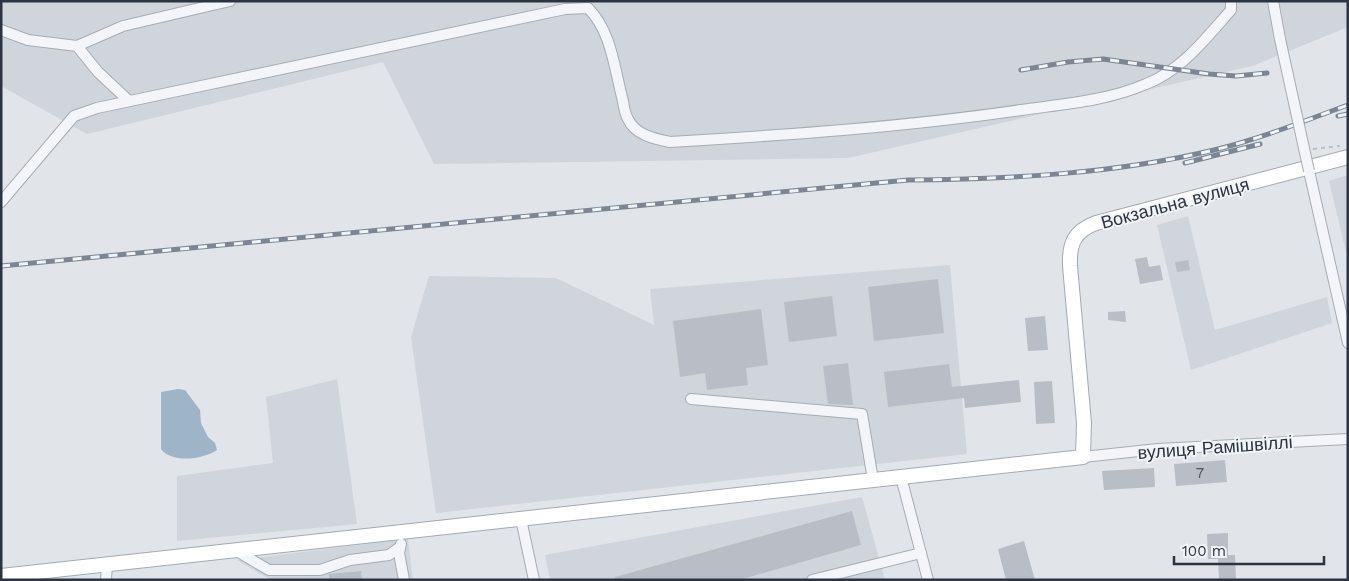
<svg xmlns="http://www.w3.org/2000/svg" width="1349" height="581" font-family="'Work Sans',sans-serif">
<rect width="100%" height="100%" fill="#e1e5e9"/>
<g fill="#d0d4db">
<polygon points="1,1 1348,1 1348,27 1252,66 848,158 434,164 383,62 87,134 1,86"/>
<polygon points="1348,175 1348,260 1329,181"/>
<polygon points="1188,216 1215,330 1327,297 1332,323 1191,370 1157,225"/>
<polygon points="950,265 967,454 436,513 411,337 429,276 556,278 654,325 650,289"/>
<polygon points="337,379 357,524 177,541 177,476 273,463 266,397"/>
<polygon points="862,497 885,580 550,580 545,555"/>
<polygon points="408,539 413,580 271,580 237,560"/>
</g>
<path fill="#9eb5c7" d="M 178,389 L 185,390 L 200,410 L 201,423 L 208,437 L 215,443 L 217,450 C 204,459 172,464 161,449 L 161,392 Z"/>
<g fill="#b9bec6">
<polygon points="1147,257 1149,267 1160,265 1163,280 1140,284 1135,259"/>
<polygon points="1188,260 1190,270 1177,272 1175,262"/>
<polygon points="938,279 944,333 874,341 868,287"/>
<polygon points="832,296 837,336 789,342 784,302"/>
<polygon points="761,309 768,365 746,368 748,385 707,390 705,373 680,377 673,321"/>
<polygon points="1125,311 1126,322 1108,320 1108,312"/>
<polygon points="1045,316 1048,350 1028,351 1025,318"/>
<polygon points="848,363 853,405 828,404 823,366"/>
<polygon points="949,364 952,387 1019,380 1021,402 965,408 964,398 888,407 884,372"/>
<polygon points="1052,381 1055,423 1036,424 1034,382"/>
<polygon points="1225,460 1227,482 1176,486 1174,464"/>
<polygon points="1154,468 1155,487 1104,490 1102,471"/>
<polygon points="852,511 861,545 739,580 615,580 615,577"/>
<polygon points="1228,533 1228,555 1235,555 1236,580 1219,580 1218,559 1208,559 1207,534"/>
<polygon points="1024,541 1035,580 1006,580 998,549"/>
<polygon points="361,571 362,580 329,580 329,574"/>
</g>
<g fill="none" stroke-linecap="round" stroke-linejoin="round">
<defs>
<g id="minor">
<polyline points="1273,1 1280,39"/>
<polyline points="1,30 28,40 77,46 98,72 129,101"/>
<polyline points="77,46 123,26 230,1"/>
<polyline points="1309,171 1348,343"/>
<path d="M 1,202 L 74,116 L 97,108 L 565,9 L 588,8 C 611,31 614,66 622,97 C 624,104 624,113 628,119 C 635,135 655,139 670,142 C 787,135 904,127 1021,110 C 1063,104 1107,101 1146,84 C 1182,70 1206,38 1231,10 L 1231,1"/>
<polyline points="691,399 862,414 873,480"/>
<polyline points="1083,457 1158,449 1348,439"/>
<polyline points="901,477 928,580"/>
<polyline points="521,519 534,580"/>
<polyline points="401,544 399,553 404,580"/>
<polyline points="235,550 269,570 320,570 350,560 389,555 400,547"/>
<polyline points="106,580 107,564"/>
<polyline points="812,580 921,553"/>
</g>
<path id="major" d="M 1,576 L 1083,457 L 1084,423 L 1070,266 C 1069,244 1074,231 1096,223 L 1348,157"/>
</defs>
<use href="#minor" stroke="#a7acb3" stroke-width="12"/>
<use href="#major" stroke="#a1aab4" stroke-width="16"/>
<polyline stroke="#bcbfc4" stroke-width="2" stroke-dasharray="4 4" stroke-linecap="butt" points="1313,149 1340,146"/>
<use href="#minor" stroke="#f4f5f8" stroke-width="10"/>
<use href="#major" stroke="#fff" stroke-width="14"/>
<defs>
<g id="rail">
<polyline points="1021,70 1068,62 1103,59 1209,74 1236,76 1267,73"/>
<polyline points="1338,116 1348,114"/>
<polyline points="1185,163 1260,144"/>
<path d="M 1,266 L 908,180 C 1010,179 1114,174 1214,150 C 1260,139 1304,121 1348,105"/>
</g>
</defs>
<use href="#rail" stroke="#7c8592" stroke-width="5"/>
<use href="#rail" stroke="#f1f4f7" stroke-width="3" stroke-dasharray="9" stroke-linecap="butt"/>
<defs>
<polyline id="minor-bridge" points="1280,39 1309,171"/>
</defs>
<use href="#minor-bridge" stroke="#a7acb3" stroke-width="12" stroke-linecap="butt"/>
<use href="#minor-bridge" stroke="#f4f5f8" stroke-width="10"/>
</g>
<g text-anchor="middle" dominant-baseline="central" stroke-width="4" stroke-linejoin="round" paint-order="stroke">
<g font-size="15" fill="#4e5662">
<text x="1200" y="473">7</text>
</g>
<g font-size="18" fill="#2b3440" stroke="#f1f4f7">
<text transform="translate(1175 203) rotate(-15)">Вокзальна вулиця</text>
<text transform="translate(1215 447) rotate(-4)">вулиця Рамішвіллі</text>
</g>
</g>
<rect width="1349" height="581" fill="none" stroke="#2b3440" stroke-width="5"/>
<path d="M1174 556v8h150v-8" fill="none" stroke="#2b3440" stroke-width="2.5"/>
<text x="1182" y="556" font-size="15" fill="#2b3440" stroke="#f1f4f7" stroke-width="4" paint-order="stroke">100 m</text>
</svg>
